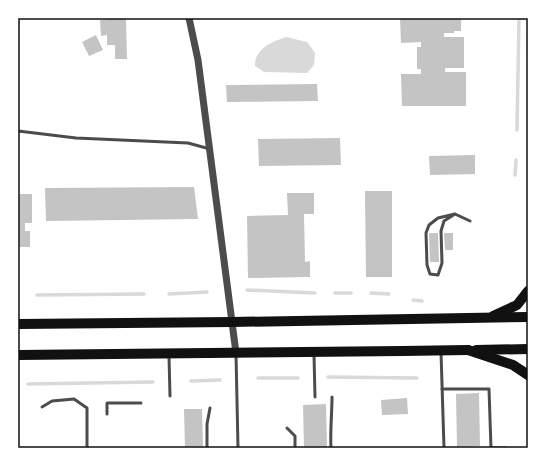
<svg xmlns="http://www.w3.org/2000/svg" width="546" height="466" font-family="'Open Sans',sans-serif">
<rect width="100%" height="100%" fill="#fff"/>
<path fill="#d9d9d9" d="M 286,37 L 307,42 L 315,53 L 314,65 L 307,73 L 264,72 L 255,66 C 255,48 272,42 286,37 Z"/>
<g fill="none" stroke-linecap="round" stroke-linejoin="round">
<g stroke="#d9d9d9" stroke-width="3.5">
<polyline points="517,130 519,18"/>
<polyline points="515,175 516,160"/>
<polyline points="247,290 315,293"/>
<polyline points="335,293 351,293"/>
<polyline points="371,293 389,294"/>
<polyline points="169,294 207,292"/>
<polyline points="37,295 144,294"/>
<polyline points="413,300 422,301"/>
<polyline points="328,377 417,378"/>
<polyline points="258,378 298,378"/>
<polyline points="191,381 220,380"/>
<polyline points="28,384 153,382"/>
</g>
</g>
<g fill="#c4c4c4">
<polygon points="106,18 126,18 127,59 115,59 115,45 107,45 107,35 101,36 100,20 106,20"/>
<polygon points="400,18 461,18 461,31 454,31 454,33 444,33 444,37 464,37 464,68 445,68 445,72 466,72 466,106 402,106 401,74 421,74 421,69 417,69 417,47 421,47 421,42 401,43"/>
<polygon points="96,35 103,50 89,56 82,42"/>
<polygon points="317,84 318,101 227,102 226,85"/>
<polygon points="340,138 341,165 259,166 258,139"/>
<polygon points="475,155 475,174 430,175 429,156"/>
<polygon points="194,187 198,219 46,221 45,188"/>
<polygon points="365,191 392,191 392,277 366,277"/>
<polygon points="287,193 314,193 314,214 304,214 305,262 310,261 310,277 248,278 247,216 288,215"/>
<polygon points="18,194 32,194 32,223 25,223 25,231 30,231 30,247 18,247"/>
<polygon points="429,233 438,233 439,262 430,262"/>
<polygon points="444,233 453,233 453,250 445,250"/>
<polygon points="479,393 480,446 457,447 456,394"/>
<polygon points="407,398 408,414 382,415 381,400"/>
<polygon points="326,404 327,448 304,448 303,405"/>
<polygon points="184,409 202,409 203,448 185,448"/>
</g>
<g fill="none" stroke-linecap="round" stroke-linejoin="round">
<g stroke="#4c4c4c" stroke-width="3">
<polyline points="18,131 76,138 188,143 210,149"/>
<polyline points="455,214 444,221 441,231 442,263 438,275 430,274 427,265 426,233 429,225 438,218 455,214 470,221"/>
<polyline points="441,352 444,448"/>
<polyline points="236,354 238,448"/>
<polyline points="314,355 315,397"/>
<polyline points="169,356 170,396"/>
<polyline points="442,389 489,389 491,448"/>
<polyline points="42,407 52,401 74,399 87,408 87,448"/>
<polyline points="107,414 107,403 141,403"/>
<polyline points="287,428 295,436 295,448"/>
<polyline points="207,448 207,424 210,408"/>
<path d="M 331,448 C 330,431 332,414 332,397"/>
<polyline points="491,448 506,448"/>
</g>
<polyline stroke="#4c4c4c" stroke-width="7" points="189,18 198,60 236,353"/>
<polyline stroke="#111" stroke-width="10" points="402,351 468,350"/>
<g stroke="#111" stroke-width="10">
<polyline points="493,316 517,305 528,291"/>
<polyline points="18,324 232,322 528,317"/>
<polyline points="468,350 513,365 528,375"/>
<polyline points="476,350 528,349"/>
<polyline points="18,355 402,351"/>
</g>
</g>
<rect width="546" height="466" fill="none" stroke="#ffffff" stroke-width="38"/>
<rect x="19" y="19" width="508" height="428" fill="none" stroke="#111" stroke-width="1.5"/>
</svg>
